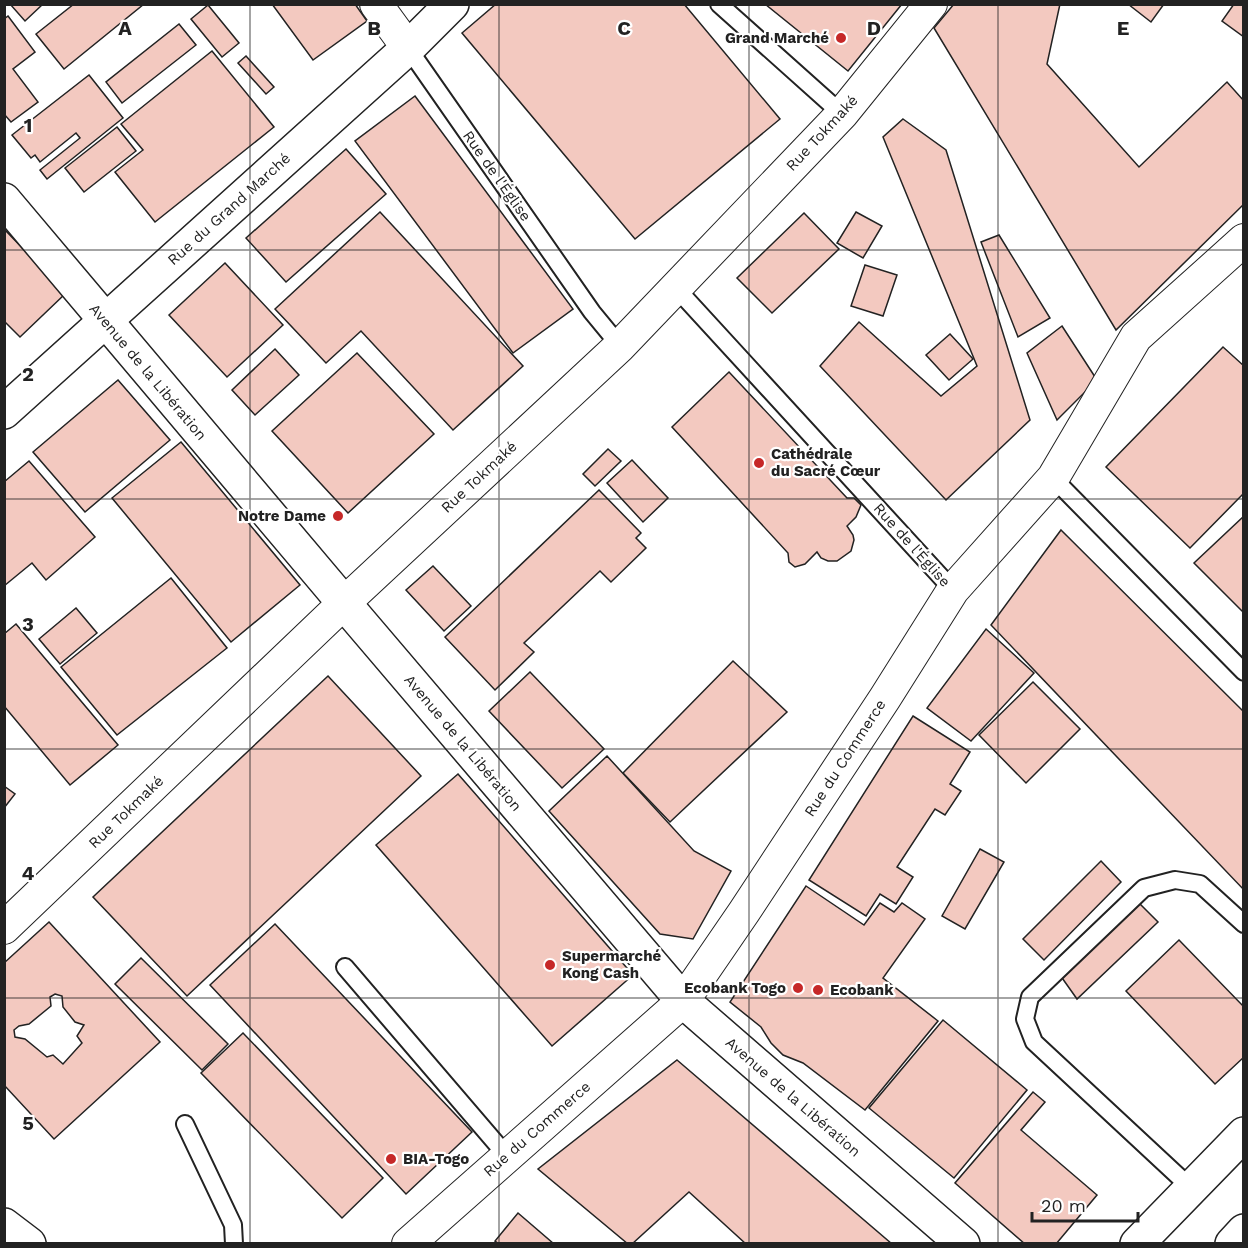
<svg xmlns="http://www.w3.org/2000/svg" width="1248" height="1248" font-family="'Work Sans',sans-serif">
<rect width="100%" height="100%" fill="#fff"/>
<g fill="#f3c9c0" stroke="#222" stroke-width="1.5" fill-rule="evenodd">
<polygon points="10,4 43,4 25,21"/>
<polygon points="74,4 144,4 64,69 36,34"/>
<polygon points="272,4 355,4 367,21 313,60"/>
<polygon points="496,4 684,4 780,119 635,239 462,33"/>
<polygon points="765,4 902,4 848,71"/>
<polygon points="954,4 1060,4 1047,64 1139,167 1227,82 1244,101 1244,204 1116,330 934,28"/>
<polygon points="1128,4 1164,4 1151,22"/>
<polygon points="1234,4 1244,4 1244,37 1222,21"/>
<polygon points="208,5 239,43 222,57 191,19"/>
<polygon points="8,16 35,52 13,69 38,102 11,122 4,114 4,19"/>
<polygon points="179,24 196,45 122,103 106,82"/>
<polygon points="212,51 274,127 155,222 115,172 143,150 121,124"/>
<polygon points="246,56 274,87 266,94 238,63"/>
<polygon points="89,75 123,118 47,179 40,170 80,138 76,133 40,162 35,155 31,158 12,135"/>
<polygon points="415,96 573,309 513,353 355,141"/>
<polygon points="903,119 946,150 1030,420 946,500 820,366 859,322 941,396 977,366 883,137"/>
<polygon points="117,127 136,151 84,192 65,168"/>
<polygon points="346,149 386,194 286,282 246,238"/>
<polygon points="380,212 523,366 453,430 361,331 326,363 275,309"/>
<polygon points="856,212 882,226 863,258 837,243"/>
<polygon points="804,213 839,249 772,313 737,278"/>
<polygon points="4,229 66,293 20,337 4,321"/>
<polygon points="999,235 1050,318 1018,337 981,242"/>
<polygon points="225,263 283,325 227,377 169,315"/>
<polygon points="865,265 897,275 883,316 851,306"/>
<polygon points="1062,326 1097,380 1057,420 1027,353"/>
<polygon points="950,334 973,359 949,380 926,355"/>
<polygon points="1223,347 1244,366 1244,493 1190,548 1106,467"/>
<polygon points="275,349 299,375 255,415 232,390"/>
<polygon points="357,353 434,434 348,513 272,431"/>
<polygon points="729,372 847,498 854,498 861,505 856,517 847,526 853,535 854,540 851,551 837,561 828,561 821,558 817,552 805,564 795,567 789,562 788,553 672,427"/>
<polygon points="118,380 170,440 85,512 33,452"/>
<polygon points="181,442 300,585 231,642 112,498"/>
<polygon points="608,449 621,461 595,486 583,474"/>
<polygon points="632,460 668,498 643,522 607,483"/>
<polygon points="29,461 95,537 46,580 32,563 4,586 4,482"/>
<polygon points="599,490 641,533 636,538 646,548 611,582 600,571 524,643 534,652 495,690 445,637"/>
<polygon points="1244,516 1244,613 1194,563"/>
<polygon points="1061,530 1244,712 1244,890 991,625"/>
<polygon points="433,566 471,606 444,631 406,590"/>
<polygon points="171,578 227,648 117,735 61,667"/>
<polygon points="76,608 97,633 60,664 39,639"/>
<polygon points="16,624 118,745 70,785 4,706 4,634"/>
<polygon points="986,629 1034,673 971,741 927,708"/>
<polygon points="733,661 787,712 670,822 623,773"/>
<polygon points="530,672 604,749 562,788 489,711"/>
<polygon points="328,676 421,776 187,996 93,897"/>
<polygon points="1033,682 1080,729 1026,783 979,735"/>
<polygon points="913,716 970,752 950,784 961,791 945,815 935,809 897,867 913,877 896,904 880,894 866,916 809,880"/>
<polygon points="607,756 694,851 731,871 693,939 660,934 549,811"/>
<polygon points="458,774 633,975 552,1046 376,845"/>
<polygon points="4,786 15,794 4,808"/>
<polygon points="980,849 1004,862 965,929 942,916"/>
<polygon points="1101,861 1121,882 1044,960 1023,939"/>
<polygon points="806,886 864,925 880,903 894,912 902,903 925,919 883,978 938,1021 865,1110 803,1063 783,1055 771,1043 761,1027 730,1002"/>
<polygon points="1134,898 1158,922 1077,999 1060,975"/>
<path d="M 49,922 L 160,1042 L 54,1139 L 4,1085 L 4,963 ZM 55,994 L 62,996 L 63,1007 L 75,1022 L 84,1025 L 77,1036 L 82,1043 L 63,1064 L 53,1055 L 47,1057 L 25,1039 L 15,1037 L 14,1030 L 19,1026 L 29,1024 L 51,1006 L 50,997 Z"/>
<polygon points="275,924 472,1132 406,1194 210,985"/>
<polygon points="1179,940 1244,1007 1244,1057 1215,1084 1126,991"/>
<polygon points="141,958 228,1044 202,1070 115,984"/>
<polygon points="943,1020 1027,1090 954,1178 869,1108"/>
<polygon points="243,1033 383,1178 342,1218 201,1073"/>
<polygon points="677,1060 892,1244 746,1244 689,1192 632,1244 628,1244 538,1169"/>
<polygon points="1033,1092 1045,1102 1021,1130 1097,1195 1056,1244 1025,1244 955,1183"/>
<polygon points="518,1213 554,1244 499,1244 495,1241"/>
</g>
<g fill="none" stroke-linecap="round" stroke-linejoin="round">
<defs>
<g id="service">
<polyline points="719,4 842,114"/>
<polyline points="408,48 592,312 620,346"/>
<polyline points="676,288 953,590"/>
<polyline points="1053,478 1244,672"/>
<polyline points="345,967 507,1156"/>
<polyline points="185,1124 233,1225 234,1244"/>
<polyline points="1191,1188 1034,1042 1025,1019 1030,997 1144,888 1175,880 1200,884 1244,924"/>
</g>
<g id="minor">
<polyline points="376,4 408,48"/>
<polyline points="4,928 344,603 620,346 842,114 931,4"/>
<polyline points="408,1244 683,1001 744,912 885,698 953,590 1053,478 1136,337 1244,240"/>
</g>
<g id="tertiary">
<polyline points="4,412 408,48 452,4"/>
<polyline points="4,1225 29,1244"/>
</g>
<polyline id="secondary" points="4,200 344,603 683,1001 963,1244"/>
<g id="trunk">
<polyline points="1137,1244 1244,1134"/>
<polyline points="1232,1244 1244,1231"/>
</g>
</defs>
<use href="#service" stroke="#222" stroke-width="20"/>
<use href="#minor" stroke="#222" stroke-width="34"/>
<use href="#tertiary" stroke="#222" stroke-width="36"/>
<use href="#secondary" stroke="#222" stroke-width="36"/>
<use href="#trunk" stroke="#222" stroke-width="36"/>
<use href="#service" stroke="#fff" stroke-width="16"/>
<use href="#minor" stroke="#fff" stroke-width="32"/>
<use href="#tertiary" stroke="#fff" stroke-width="33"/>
<use href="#secondary" stroke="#fff" stroke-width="33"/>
<use href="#trunk" stroke="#fff" stroke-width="33"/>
</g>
<path fill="none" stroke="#222" stroke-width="1.5" stroke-opacity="0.55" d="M 250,4 L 250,1244M 499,4 L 499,1244M 749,4 L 749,1244M 998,4 L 998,1244M 4,250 L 1244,250M 4,499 L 1244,499M 4,749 L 1244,749M 4,998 L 1244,998"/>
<g fill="#c62828" stroke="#fff" stroke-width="2">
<circle cx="841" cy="38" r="6"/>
<circle cx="759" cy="463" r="6"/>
<circle cx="338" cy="516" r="6"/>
<circle cx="550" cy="965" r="6"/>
<circle cx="798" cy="988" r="6"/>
<circle cx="818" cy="990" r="6"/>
<circle cx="391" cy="1159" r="6"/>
</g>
<g text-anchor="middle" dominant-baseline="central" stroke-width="4.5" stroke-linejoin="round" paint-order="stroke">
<g font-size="15" font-weight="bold" fill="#222" stroke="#fff" text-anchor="start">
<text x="829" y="38" text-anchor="end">Grand Marché</text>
<text x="771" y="454">Cathédrale<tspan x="771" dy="17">du Sacré Cœur</tspan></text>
<text x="326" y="516" text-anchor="end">Notre Dame</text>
<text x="562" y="956">Supermarché<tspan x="562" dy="17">Kong Cash</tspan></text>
<text x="786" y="988" text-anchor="end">Ecobank Togo</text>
<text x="830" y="990">Ecobank</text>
<text x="403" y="1159">BIA-Togo</text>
</g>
<g font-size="15" fill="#222" stroke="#fff">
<text transform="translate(822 133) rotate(-47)">Rue Tokmaké</text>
<text transform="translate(497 176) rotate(55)">Rue de l'Église</text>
<text transform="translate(229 209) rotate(-42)">Rue du Grand Marché</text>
<text transform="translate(148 372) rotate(50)">Avenue de la Libération</text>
<text transform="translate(479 477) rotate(-43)">Rue Tokmaké</text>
<text transform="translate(912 545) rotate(48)">Rue de l'Église</text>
<text transform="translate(463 743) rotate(50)">Avenue de la Libération</text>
<text transform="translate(845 758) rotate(-57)">Rue du Commerce</text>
<text transform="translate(126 812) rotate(-44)">Rue Tokmaké</text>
<text transform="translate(793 1097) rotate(41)">Avenue de la Libération</text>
<text transform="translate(537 1129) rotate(-41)">Rue du Commerce</text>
</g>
</g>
<g font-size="20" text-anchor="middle" font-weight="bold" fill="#222" stroke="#fff" stroke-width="4.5" stroke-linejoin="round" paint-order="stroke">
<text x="125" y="35">A</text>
<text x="374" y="35">B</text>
<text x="624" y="35">C</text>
<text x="874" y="35">D</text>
<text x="1123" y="35">E</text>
<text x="28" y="132">1</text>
<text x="28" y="381">2</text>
<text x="28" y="631">3</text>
<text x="28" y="880">4</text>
<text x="28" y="1130">5</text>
</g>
<rect width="1248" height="1248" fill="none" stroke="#222222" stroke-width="12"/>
<path d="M1032 1212v9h106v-9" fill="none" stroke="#222222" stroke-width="3"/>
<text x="1041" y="1212" font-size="18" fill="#222222" stroke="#ffffff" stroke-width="4.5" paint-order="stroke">20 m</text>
</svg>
